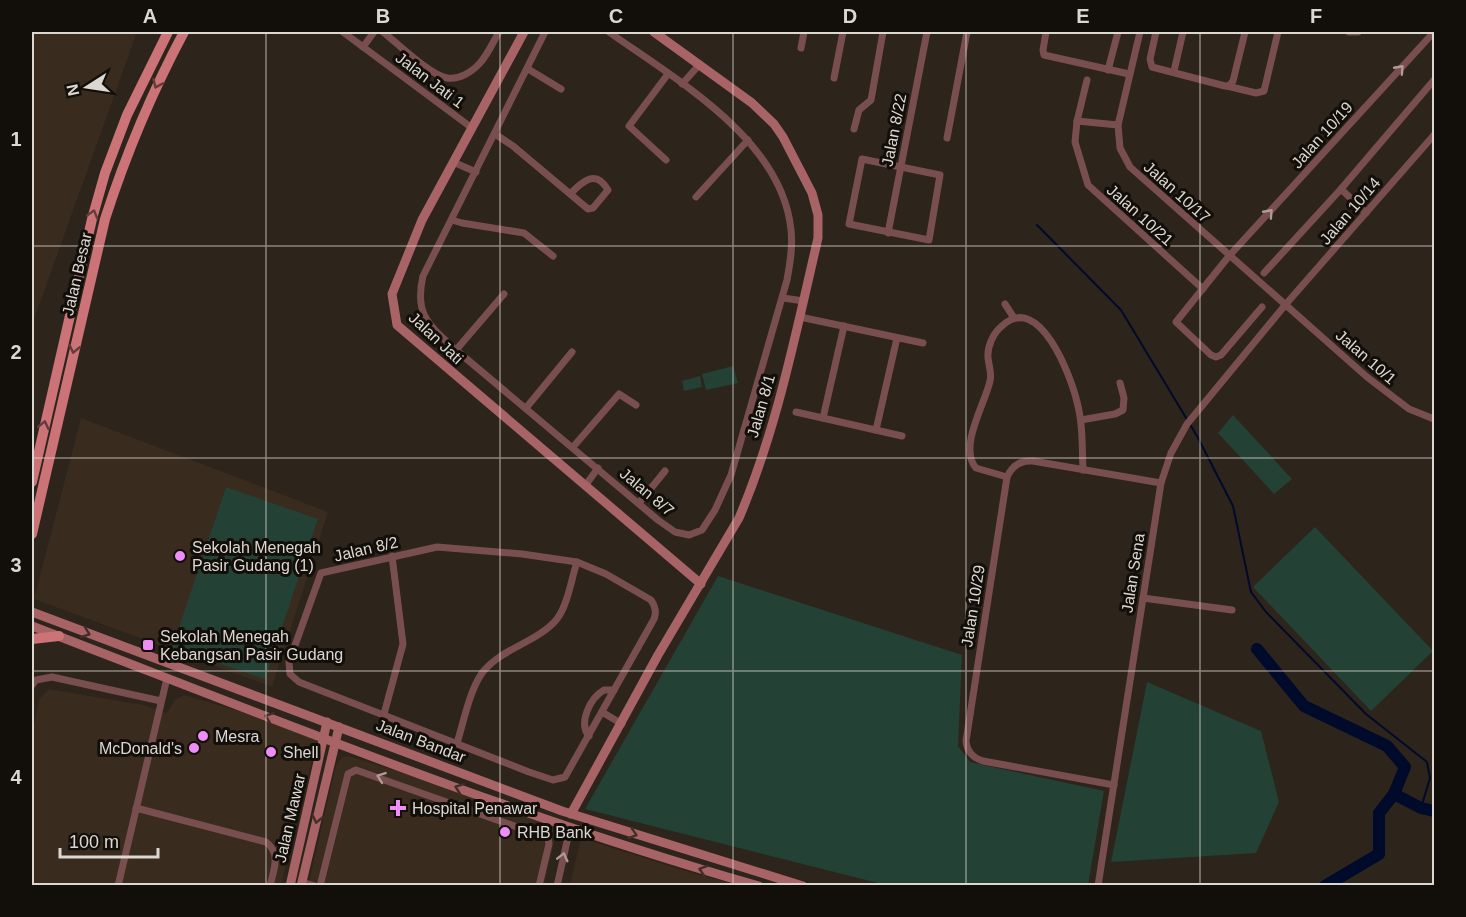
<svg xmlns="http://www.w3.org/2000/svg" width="1466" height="917" font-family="Helvetica,sans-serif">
<rect width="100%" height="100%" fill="#2d241b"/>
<g fill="#392b1d">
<polygon points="32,32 137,32 32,325"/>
<polygon points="81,418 328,512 272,687 34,599"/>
<polygon points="49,689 143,705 167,713 175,700 184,695 242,712 317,740 281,885 32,886 32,736 39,699"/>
<polygon points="349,756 445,786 557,829 544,885 308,886 336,765 342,757"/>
<polygon points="581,838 689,872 738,885 570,885"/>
</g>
<g fill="#234134">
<polygon points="733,366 738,383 706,390 702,374"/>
<polygon points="700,376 702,387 684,391 682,381"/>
<polygon points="1233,415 1292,479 1274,494 1218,433"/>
<polygon points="226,487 318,519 265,679 172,648"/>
<polygon points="1315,527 1433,651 1371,711 1253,587"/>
<polygon points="718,576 962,655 958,746 970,762 1104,791 1088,885 886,885 585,809"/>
<polygon points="1147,682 1261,731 1279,802 1256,853 1111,862"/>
</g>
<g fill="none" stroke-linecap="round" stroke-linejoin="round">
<polyline stroke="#000a2a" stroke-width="2" points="1037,225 1121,310 1197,436 1233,506 1251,592 1266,612 1366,714 1427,762 1430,778 1421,808"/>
<g stroke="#000a2a" stroke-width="12">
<polyline points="1257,649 1304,706 1387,746 1405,767 1394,794"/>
<polyline points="1325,886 1379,854 1379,813 1394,794 1421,808 1434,811"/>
</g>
<g stroke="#794e4f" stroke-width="7">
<polyline points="343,32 472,128"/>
<path d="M 383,32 C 397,43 430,75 447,78 C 459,80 472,72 480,63 C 488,54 493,42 499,32"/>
<path d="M 545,32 L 423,276 C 414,315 429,325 456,350 L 658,520 L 675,532 L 689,535 L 702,530 L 715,510 L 731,475 L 787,280 C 790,264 793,247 791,230 C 782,139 676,80 609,32"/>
<polyline points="1046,32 1043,50 1044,55 1129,74"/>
<polyline points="1140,32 1118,125 1120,148 1130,167 1367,377 1409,409 1434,419"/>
<polyline points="1156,32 1150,59 1152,67 1225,86 1229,86 1233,81 1245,32"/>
<polyline points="1349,32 1358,32"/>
<polyline points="363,47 374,32"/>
<polyline points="801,48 804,32"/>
<polyline points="528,69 561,89"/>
<polyline points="1108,70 1118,32"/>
<polyline points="1174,71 1183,32"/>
<polyline points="834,78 843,32"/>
<polyline points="1087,80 1077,121 1075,142 1088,185 1203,289"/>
<polyline points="682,84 700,64"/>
<polyline points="1227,86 1256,93 1264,91 1278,32"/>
<polyline points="1077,121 1118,125"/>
<polyline points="854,129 859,110 871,100 883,32"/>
<path d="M 495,134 L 513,146 L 588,209 L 593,208 L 608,190 C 596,169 583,181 571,193"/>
<polyline points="947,138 967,32"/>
<polygon points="862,159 940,175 929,240 849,224"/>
<polyline points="666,160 629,126 668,74"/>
<polyline points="453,162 476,172"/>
<polyline points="1341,189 1366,213"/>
<polyline points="696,197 748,140"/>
<polyline points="452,220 462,223 524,233 553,256"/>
<polyline points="888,233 927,32"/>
<polyline points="1264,273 1341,189 1434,80"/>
<polyline points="783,298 804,301"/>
<polyline points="1005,304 1014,318"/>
<polyline points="1262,307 1221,355 1216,357 1211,355 1176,322 1229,256 1434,32"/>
<polyline points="800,317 923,343"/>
<polyline points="456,350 504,294"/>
<polyline points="526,408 572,352"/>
<polyline points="796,412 902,436"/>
<polyline points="823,418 844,326"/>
<polyline points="1081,420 1115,414 1123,410 1124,398 1120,383"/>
<polyline points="876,430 897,338"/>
<polyline points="573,447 619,394 636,405"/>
<path d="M 1007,477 L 976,468 C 958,447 985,404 990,381 C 992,374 989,366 988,358 C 987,347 993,333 1002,326 C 1039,291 1071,376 1077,402 C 1083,424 1082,447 1083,470"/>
<polyline points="585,486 598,468"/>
<polyline points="639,503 665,471"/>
<path d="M 437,547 L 522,554 L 577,562 L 606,574 L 651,600 C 655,606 657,612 654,619 L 565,777 L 553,780 L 529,772 L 299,682 L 290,674 L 289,662 L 321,573 Z"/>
<polyline points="1143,598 1232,610"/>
<polyline points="32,685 36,680 52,677 161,701"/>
<polyline points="602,712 622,724"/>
<polyline points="384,714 403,644 392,556"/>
<path d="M 589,736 C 578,723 590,698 604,690 L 614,690"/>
<path d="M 457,743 C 464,721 469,692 482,673 C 501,648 537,643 557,619 C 568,604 571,580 577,562"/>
<path d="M 1114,785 L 983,761 C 973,758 967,752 966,741 L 1007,477 C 1012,466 1021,460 1033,461 L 1161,483"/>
<path d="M 136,808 L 266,842 C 281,853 274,869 270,886"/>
<polyline points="302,882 315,886"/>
<polyline points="118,886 167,678"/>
<polyline points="320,886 348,774 356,770 548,838 549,844 539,886"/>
<polyline points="557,886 570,828"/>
<polyline points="1098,886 1161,483 1171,453 1187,424 1286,304 1434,135"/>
</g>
<g stroke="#a76365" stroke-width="9">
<polyline points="524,32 422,220 392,294 397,325 701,584"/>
<polyline points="32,612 562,811 803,886"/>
<path d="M 32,626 C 272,718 511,816 759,886"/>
<path d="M 571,814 L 658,655 L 739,518 C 777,429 796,332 818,238 L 818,215 L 812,193 L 783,137 L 774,124 L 752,103 L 654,32"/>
<polyline points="290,886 327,722"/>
<polyline points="301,886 339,727"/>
</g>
<g stroke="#cb7376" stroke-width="10">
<polyline points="32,482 92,219 105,173 127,115 168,32"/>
<path d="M 32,534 L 105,219 C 126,154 152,92 184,32"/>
<polyline points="32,639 59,636"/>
</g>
</g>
<defs><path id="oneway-chevron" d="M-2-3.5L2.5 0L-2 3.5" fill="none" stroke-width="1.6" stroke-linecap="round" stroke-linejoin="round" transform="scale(1.5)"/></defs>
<g stroke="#b09996">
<use href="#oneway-chevron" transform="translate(1400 69) rotate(-48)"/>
<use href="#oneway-chevron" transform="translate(1269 213) rotate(-48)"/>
<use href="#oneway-chevron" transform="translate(381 777) rotate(-160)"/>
<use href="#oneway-chevron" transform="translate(563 857) rotate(-76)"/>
</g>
<g stroke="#653b3b">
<use href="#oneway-chevron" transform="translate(157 84) rotate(114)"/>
<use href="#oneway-chevron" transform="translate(93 214) rotate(-74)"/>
<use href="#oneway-chevron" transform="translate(74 349) rotate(103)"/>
<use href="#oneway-chevron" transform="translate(44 425) rotate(-77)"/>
</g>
<g stroke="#462c2a">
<use href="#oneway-chevron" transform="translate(86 633) rotate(20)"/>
<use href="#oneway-chevron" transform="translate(269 717) rotate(-159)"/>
<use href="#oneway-chevron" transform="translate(459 788) rotate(-160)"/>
<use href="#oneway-chevron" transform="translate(317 819) rotate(103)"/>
<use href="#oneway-chevron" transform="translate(633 834) rotate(17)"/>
<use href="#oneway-chevron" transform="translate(703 870) rotate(-164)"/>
</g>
<path fill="none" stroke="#ddd7d1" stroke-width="1.5" stroke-opacity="0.55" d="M 266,32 L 266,886M 500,32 L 500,886M 733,32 L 733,886M 966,32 L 966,886M 1200,32 L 1200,886M 32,246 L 1434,246M 32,458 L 1434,458M 32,671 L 1434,671"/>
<g fill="#ee8cf8" stroke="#120e0a" stroke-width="2">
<circle cx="180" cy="556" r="6"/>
<rect x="142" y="639" width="12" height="12" rx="3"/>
<circle cx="203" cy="736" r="6"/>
<circle cx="194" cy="748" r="6"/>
<circle cx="271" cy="752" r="6"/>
<path d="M395 799h6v6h6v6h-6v6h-6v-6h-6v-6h6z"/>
<circle cx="505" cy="832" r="6"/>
</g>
<g text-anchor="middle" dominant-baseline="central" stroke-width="6" stroke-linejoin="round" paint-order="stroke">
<g font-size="16" fill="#ddd7d1" stroke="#120e0a">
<text transform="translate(430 80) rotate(37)">Jalan Jati 1</text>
<text transform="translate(894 130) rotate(-79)">Jalan 8/22</text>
<text transform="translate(1322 135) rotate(-48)">Jalan 10/19</text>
<text transform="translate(1177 192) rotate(42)">Jalan 10/17</text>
<text transform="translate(1350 211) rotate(-49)">Jalan 10/14</text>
<text transform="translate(1140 215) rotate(42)">Jalan 10/21</text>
<text transform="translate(77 274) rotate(-77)">Jalan Besar</text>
<text transform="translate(436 338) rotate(43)">Jalan Jati</text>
<text transform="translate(1366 357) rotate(41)">Jalan 10/1</text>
<text transform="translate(761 406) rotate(-74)">Jalan 8/1</text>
<text transform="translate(647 492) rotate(40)">Jalan 8/7</text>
<text transform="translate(366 549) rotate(-13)">Jalan 8/2</text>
<text transform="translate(1133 573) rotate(-81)">Jalan Sena</text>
<text transform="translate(973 606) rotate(-81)">Jalan 10/29</text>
<text transform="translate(421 741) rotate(21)">Jalan Bandar</text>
<text transform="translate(290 818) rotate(-77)">Jalan Mawar</text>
</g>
<g font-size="16" fill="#ddd7d1" stroke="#120e0a" text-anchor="start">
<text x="192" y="547">Sekolah Menegah<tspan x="192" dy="18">Pasir Gudang (1)</tspan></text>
<text x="160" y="636">Sekolah Menegah<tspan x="160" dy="18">Kebangsan Pasir Gudang</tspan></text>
<text x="215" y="736">Mesra</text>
<text x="182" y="748" text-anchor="end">McDonald's</text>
<text x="283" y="752">Shell</text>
<text x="412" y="808">Hospital Penawar</text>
<text x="517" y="832">RHB Bank</text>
</g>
</g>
<rect width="1466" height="917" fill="none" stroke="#120e0a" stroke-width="66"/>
<g transform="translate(87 87) rotate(258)" stroke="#120e0a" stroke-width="4.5" paint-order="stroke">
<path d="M0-4.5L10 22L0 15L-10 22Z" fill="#ddd7d1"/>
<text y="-9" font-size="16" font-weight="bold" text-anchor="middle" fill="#ddd7d1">N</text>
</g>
<path d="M60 848v9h98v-9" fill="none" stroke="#ddd7d1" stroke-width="3"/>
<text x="69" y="848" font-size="18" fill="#ddd7d1" stroke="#120e0a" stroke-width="4.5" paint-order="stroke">100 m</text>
<rect x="33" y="33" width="1400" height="851" fill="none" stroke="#ddd7d1" stroke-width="2"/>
<g font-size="20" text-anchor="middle" font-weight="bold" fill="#ddd7d1">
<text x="150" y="23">A</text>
<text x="383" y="23">B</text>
<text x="616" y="23">C</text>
<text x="850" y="23">D</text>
<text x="1083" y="23">E</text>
<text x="1316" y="23">F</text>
<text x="16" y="146">1</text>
<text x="16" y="359">2</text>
<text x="16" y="572">3</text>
<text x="16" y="784">4</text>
</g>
</svg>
